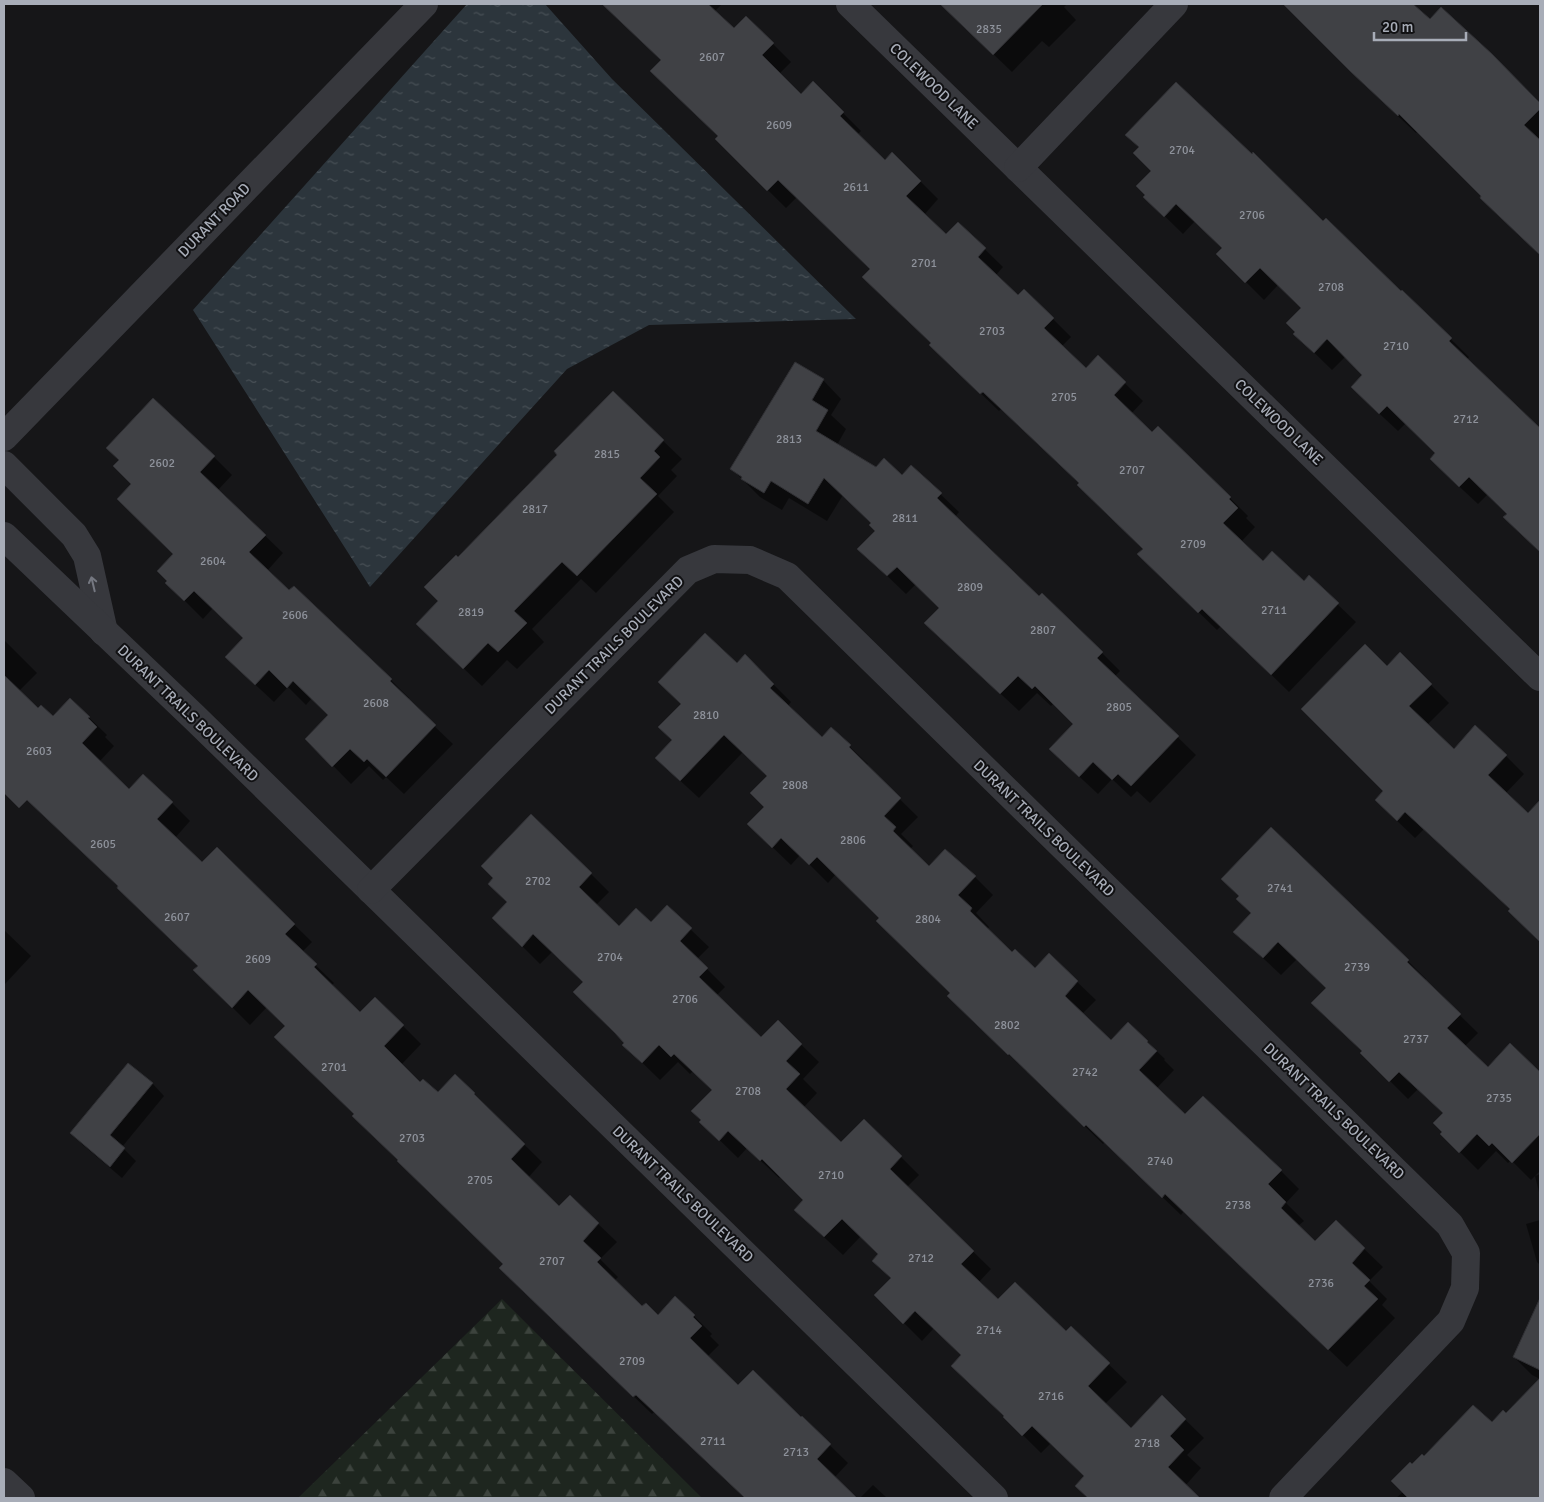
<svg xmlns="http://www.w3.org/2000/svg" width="1544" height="1502" font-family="Signika,sans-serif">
<defs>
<pattern id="forest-firs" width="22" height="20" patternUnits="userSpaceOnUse" patternTransform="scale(1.25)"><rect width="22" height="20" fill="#1e261f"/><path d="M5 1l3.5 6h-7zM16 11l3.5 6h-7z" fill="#3c433d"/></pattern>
<pattern id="water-ripples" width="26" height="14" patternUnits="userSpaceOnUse" patternTransform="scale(1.25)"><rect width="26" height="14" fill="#2c353c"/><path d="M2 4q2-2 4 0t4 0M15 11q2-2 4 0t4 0" fill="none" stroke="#485056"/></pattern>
</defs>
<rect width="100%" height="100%" fill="#161618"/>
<polygon fill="url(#forest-firs)" points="502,1299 702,1498 298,1498"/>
<polygon fill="url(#water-ripples)" points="467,4 545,4 612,79 856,319 649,325 567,369 370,587 193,310"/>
<g fill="#0007">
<polygon points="603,4 722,4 715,11 734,30 773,44 791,62 779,74 801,96 813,83 861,131 857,135 885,161 920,181 938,199 924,215 946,236 958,223 1003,267 996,275 1018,297 1053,319 1071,337 1062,346 1086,369 1098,357 1143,401 1131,414 1152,434 1230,498 1248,516 1246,518 1255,527 1241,542 1263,563 1304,583 1309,577 1356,622 1289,692 1221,626 1217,630 1157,572 1144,549 1080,484 1001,409 999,411 949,363 871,269 797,197 786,208 716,139 719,136 662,60"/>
<polygon points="941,4 1067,4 1064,7 1076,20 1049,47 1042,41 1012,72"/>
<polygon points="1285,4 1414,4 1413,5 1430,21 1491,55 1540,105 1540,254 1499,216 1483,196 1418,131 1416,133 1370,90"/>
<polygon points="1145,197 1323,222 1401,292 1402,291 1469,357 1467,360 1538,428 1540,427 1540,551 1523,535 1508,514 1488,494 1478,504 1449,477 1437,453 1406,423 1398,431 1370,405 1364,375 1346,356 1332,370 1295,334 1302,308 1278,285 1264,300 1236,272 1223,248 1195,221 1183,234"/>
<polygon points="823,380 841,399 831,415 846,429 837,445 876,469 902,477 911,466 959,512 955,517 1039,598 1102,653 1120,671 1115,676 1196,755 1150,803 1137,791 1131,797 1112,779 1098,794 1069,767 1075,724 1054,703 1051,706 1037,693 1019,711 944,641 940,608 916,584 906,594 859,549 876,531 872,523 843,495 827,521 789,498 782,510 760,497 732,469"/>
<polygon points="613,393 682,459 671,470 677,476 658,496 674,512 596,593 581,579 532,629 544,642 517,669 507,660 482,686 436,642 440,601 458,559 559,455"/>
<polygon points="214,457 232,475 218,490 283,553 267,571 391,680 409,698 407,700 453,744 404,794 386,777 383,780 369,766 351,784 307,739 330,715 312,698 306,705 288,687 274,702 245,675 244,639 213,608 203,619 167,583 175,554 137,517"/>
<polygon points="4,640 37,673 19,691 38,709 53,718 71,700 107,735 105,737 114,746 99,762 129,791 143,776 172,803 190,821 175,838 202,864 217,849 312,942 302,952 334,983 331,986 360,1014 403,1026 421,1044 401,1065 420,1083 438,1094 455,1076 542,1162 528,1178 559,1208 570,1197 617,1242 600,1259 618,1277 614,1281 642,1308 658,1317 694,1316 712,1334 710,1336 719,1345 707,1357 738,1387 801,1419 802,1418 848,1463 834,1478 855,1498 746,1498 654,1412 652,1414 519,1286 505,1264 400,1160 356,1114 287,1026 267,1007 250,1025 213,988 199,966 4,774"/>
<polygon points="1400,654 1449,703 1427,725 1454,750 1506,756 1524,774 1505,794 1528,815 1540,801 1540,941 1511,910 1424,829 1415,838 1394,818 1385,791 1387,668"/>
<polygon points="737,665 763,674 791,702 788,706 822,739 831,729 868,764 866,766 918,817 901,834 913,846 910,849 929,867 975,877 993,895 976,913 989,927 987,930 1012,954 1035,970 1049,955 1096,1000 1082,1014 1111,1042 1128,1024 1165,1059 1164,1060 1174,1070 1157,1088 1185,1116 1203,1098 1281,1171 1299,1189 1286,1203 1304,1221 1298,1226 1315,1243 1336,1222 1383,1267 1369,1281 1387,1299 1382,1305 1395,1318 1347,1367 1184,1211 1181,1215 1105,1142 1103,1144 1028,1071 1027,1072 967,1014 952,993 881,918 836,874 828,883 800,855 791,865 767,842 766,807 768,776 743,752 699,798 675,776"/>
<polygon points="1271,828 1408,961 1426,979 1425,981 1478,1033 1465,1046 1488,1068 1510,1045 1540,1074 1540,1171 1535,1176 1540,1174 1540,1196 1535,1176 1531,1180 1511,1160 1508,1163 1496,1151 1478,1170 1442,1134 1444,1114 1418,1089 1408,1099 1380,1071 1363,1052 1327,988 1297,959 1281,975 1235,932 1252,913"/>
<polygon points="591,874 609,892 596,905 619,928 651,924 667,907 709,947 697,959 725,987 716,996 761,1039 778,1022 819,1062 803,1079 817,1093 804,1107 841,1144 901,1157 919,1175 907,1187 991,1269 979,1282 998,1301 1066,1333 1071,1328 1127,1382 1105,1404 1131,1429 1162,1397 1204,1438 1187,1455 1201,1468 1185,1486 1198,1498 1085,1498 1087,1496 1086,1476 1051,1443 1041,1453 953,1366 963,1356 934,1328 922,1341 894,1313 892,1278 880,1255 861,1236 843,1255 795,1210 805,1200 780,1177 779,1178 747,1148 738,1158 701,1122 713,1090 693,1071 690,1074 678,1062 660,1080 624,1045 626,1043 584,983 552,952 540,964 512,936"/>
<polygon points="4,930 31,956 4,985"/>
<polygon points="128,1065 153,1084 164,1096 122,1147 136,1161 122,1178 83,1145 71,1133"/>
<polygon points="1540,1220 1540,1265 1537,1262 1526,1224"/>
<polygon points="1529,1323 1540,1328 1540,1379 1532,1375 1514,1357"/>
<polygon points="1526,1394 1540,1408 1540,1498 1396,1498 1403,1492 1412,1466 1424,1458 1492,1424 1506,1415"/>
<polygon points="873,1485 887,1498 860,1498"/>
</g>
<g fill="#404145" stroke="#303034">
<polygon points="602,4 708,4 734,28 746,16 774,43 762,55 801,94 813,81 844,112 840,116 885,160 892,152 921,181 906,196 946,234 958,222 986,248 978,257 1018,295 1024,289 1054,318 1044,328 1086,368 1098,355 1126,382 1114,395 1152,432 1158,426 1231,497 1229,499 1238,508 1223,523 1263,561 1272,551 1304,581 1309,575 1339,603 1271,675 1202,609 1198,613 1137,554 1143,549 1077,485 1079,483 983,392 980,394 929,345 931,343 862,277 870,269 778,180 767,191 715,139 718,136 650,71 661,60"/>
<polygon points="940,4 1043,4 993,55"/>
<polygon points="1283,4 1413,4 1430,19 1441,7 1492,54 1540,103 1540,109 1524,125 1540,140 1540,255 1480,198 1481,196 1399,114 1398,116 1351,72"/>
<polygon points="1176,82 1252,154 1253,152 1323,221 1326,218 1401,291 1402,290 1452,338 1449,341 1540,428 1540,552 1503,517 1507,514 1469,477 1459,487 1430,459 1435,453 1387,406 1379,414 1351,387 1362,375 1327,339 1314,353 1293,334 1295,332 1286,323 1301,308 1260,268 1245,283 1216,254 1222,248 1176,204 1164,217 1143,197 1145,195 1136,186 1151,171 1133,153 1139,147 1125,135"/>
<polygon points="795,362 824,379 812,400 828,410 816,431 876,467 884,458 902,475 911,465 942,493 937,498 1039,596 1042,593 1103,652 1097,658 1179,736 1131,786 1118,774 1112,780 1093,762 1079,777 1049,749 1073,724 1035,686 1032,689 1018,676 1000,694 924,623 939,608 897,567 887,576 857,549 875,531 869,525 871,523 824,478 808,504 771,481 764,493 741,479 742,477 730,469"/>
<polygon points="613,391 664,440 654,451 660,457 640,478 657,494 577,576 562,562 514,611 527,623 498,652 488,643 463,669 416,624 438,601 424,587 456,555 458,557 557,455 554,451"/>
<polygon points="153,398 215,456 200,472 266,535 249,552 289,590 294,586 392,679 390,681 436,725 386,777 367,759 364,762 350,749 332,767 305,739 328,715 293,681 287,688 269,670 255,685 225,657 243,638 194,591 184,601 165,583 167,581 157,571 173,554 117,499 131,484 113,466 119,460 106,448"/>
<polygon points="705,633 737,663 745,654 774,684 770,688 822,737 831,727 851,745 849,747 901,798 884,816 896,827 893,831 929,866 945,849 976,876 958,895 972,908 970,911 1012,952 1015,949 1035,968 1049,953 1078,981 1065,996 1111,1040 1128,1022 1148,1041 1147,1042 1157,1051 1139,1070 1185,1114 1203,1096 1282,1170 1268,1184 1286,1202 1281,1208 1315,1241 1336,1220 1365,1248 1352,1263 1370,1280 1364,1286 1378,1299 1328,1350 1165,1194 1162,1198 1086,1125 1084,1127 1009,1054 1008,1055 947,996 950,993 876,921 879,918 817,857 809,865 781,838 772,848 747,824 764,807 750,793 767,776 724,735 680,781 655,758 672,740 658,727 681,704 658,682"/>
<polygon points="1365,644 1387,666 1400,652 1432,684 1409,706 1454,749 1475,725 1507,755 1488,775 1528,813 1540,800 1540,942 1508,911 1510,909 1405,812 1397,821 1375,800 1383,791 1301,709"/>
<polygon points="4,675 38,708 41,705 53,716 70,698 90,717 88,718 97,727 82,743 129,789 143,774 173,802 157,819 202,862 217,847 295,924 285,934 317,964 314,967 360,1012 375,997 404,1025 384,1046 420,1082 423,1079 438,1092 455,1074 475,1093 474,1094 525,1144 511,1159 559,1206 570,1195 599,1223 583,1241 601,1258 597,1262 642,1306 646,1303 658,1315 675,1296 695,1315 693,1317 702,1326 690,1338 738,1385 753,1370 801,1417 802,1416 831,1444 817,1459 857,1498 745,1498 636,1395 633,1397 499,1268 503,1264 397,1161 398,1160 352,1116 354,1114 274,1037 285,1026 248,990 232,1008 193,970 198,966 117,888 118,886 27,800 19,808 4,793"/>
<polygon points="531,814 592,873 579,887 619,926 636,908 651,922 667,905 692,928 680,941 708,968 699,977 761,1037 778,1020 802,1044 786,1061 800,1074 786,1089 841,1142 864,1119 902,1156 890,1169 974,1251 961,1264 998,1299 1015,1282 1066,1331 1071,1326 1110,1363 1088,1386 1131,1428 1162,1395 1186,1419 1170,1436 1184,1450 1168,1467 1200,1498 1088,1498 1075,1486 1084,1476 1032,1426 1022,1436 1003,1417 1004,1416 951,1366 961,1355 915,1311 903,1324 874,1295 891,1278 872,1261 878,1254 842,1219 824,1237 794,1210 803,1200 762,1159 760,1161 728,1131 719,1141 699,1122 701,1120 691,1111 712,1090 674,1054 671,1057 659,1045 642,1063 622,1045 624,1043 615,1033 573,992 583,982 533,934 522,947 492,918 507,902 488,884 493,878 481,866"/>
<polygon points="1271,827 1409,960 1407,962 1461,1014 1447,1028 1488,1067 1510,1043 1540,1072 1540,1134 1512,1163 1492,1143 1489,1146 1477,1134 1459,1153 1440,1134 1442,1132 1433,1123 1443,1113 1399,1072 1389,1082 1360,1053 1362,1051 1311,1003 1326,988 1278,942 1263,958 1233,932 1251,913 1236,899 1239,896 1221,879"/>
<polygon points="128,1063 153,1083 110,1135 125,1148 110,1167 70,1133"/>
<polygon points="1540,1298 1540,1370 1513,1357"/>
<polygon points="1540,1378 1540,1498 1408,1498 1391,1481 1410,1462 1412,1464 1422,1454 1424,1456 1473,1405 1492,1422 1503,1410 1506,1413"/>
</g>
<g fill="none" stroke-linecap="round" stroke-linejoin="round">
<g stroke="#37383d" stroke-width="28">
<polyline points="850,4 1540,677"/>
<polyline points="1018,168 1174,4"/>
<polyline points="4,437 424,4"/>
<polyline points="4,465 74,535 87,556 104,632"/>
<polyline points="4,536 194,717 994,1498"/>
<polyline points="371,890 688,570 714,559 750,560 787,576 1450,1225 1466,1253 1465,1288 1451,1321 1283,1498"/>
<polyline points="4,1482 21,1498"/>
</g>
</g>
<defs><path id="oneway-shaft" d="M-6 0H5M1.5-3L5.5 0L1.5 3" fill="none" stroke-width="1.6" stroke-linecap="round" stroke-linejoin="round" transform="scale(1.25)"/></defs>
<use stroke="#757881" href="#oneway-shaft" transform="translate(93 584) rotate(-103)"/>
<g text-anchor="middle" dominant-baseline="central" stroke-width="4" stroke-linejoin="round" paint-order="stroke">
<g font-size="12" fill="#8e929b">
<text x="989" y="29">2835</text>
<text x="712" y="57">2607</text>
<text x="779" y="125">2609</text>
<text x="1182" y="150">2704</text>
<text x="856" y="187">2611</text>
<text x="1252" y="215">2706</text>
<text x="924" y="263">2701</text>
<text x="1331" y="287">2708</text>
<text x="992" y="331">2703</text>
<text x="1396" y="346">2710</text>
<text x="1064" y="397">2705</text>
<text x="1466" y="419">2712</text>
<text x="789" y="439">2813</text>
<text x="607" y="454">2815</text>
<text x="162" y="463">2602</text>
<text x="1132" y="470">2707</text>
<text x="535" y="509">2817</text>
<text x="905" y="518">2811</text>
<text x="1193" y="544">2709</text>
<text x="213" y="561">2604</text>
<text x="970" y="587">2809</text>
<text x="1274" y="610">2711</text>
<text x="471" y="612">2819</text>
<text x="295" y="615">2606</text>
<text x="1043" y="630">2807</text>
<text x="376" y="703">2608</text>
<text x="1119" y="707">2805</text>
<text x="706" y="715">2810</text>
<text x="39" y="751">2603</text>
<text x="795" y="785">2808</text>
<text x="853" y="840">2806</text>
<text x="103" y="844">2605</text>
<text x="538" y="881">2702</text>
<text x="1280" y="888">2741</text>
<text x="177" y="917">2607</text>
<text x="928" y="919">2804</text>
<text x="610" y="957">2704</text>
<text x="258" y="959">2609</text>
<text x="1357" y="967">2739</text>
<text x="685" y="999">2706</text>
<text x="1007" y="1025">2802</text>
<text x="1416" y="1039">2737</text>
<text x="334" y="1067">2701</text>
<text x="1085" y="1072">2742</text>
<text x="748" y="1091">2708</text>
<text x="1499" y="1098">2735</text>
<text x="412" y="1138">2703</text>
<text x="1160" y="1161">2740</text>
<text x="831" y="1175">2710</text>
<text x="480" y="1180">2705</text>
<text x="1238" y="1205">2738</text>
<text x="921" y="1258">2712</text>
<text x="552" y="1261">2707</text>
<text x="1321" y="1283">2736</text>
<text x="989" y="1330">2714</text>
<text x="632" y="1361">2709</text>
<text x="1051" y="1396">2716</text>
<text x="713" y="1441">2711</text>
<text x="1147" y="1443">2718</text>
<text x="796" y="1452">2713</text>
</g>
<g font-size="15" fill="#a8adb8" stroke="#111113">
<text transform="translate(934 86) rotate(44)">COLEWOOD LANE</text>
<text transform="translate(214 220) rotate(-46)">DURANT ROAD</text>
<text transform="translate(1279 422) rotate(44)">COLEWOOD LANE</text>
<text transform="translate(614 645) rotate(-45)">DURANT TRAILS BOULEVARD</text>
<text transform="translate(188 713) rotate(44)">DURANT TRAILS BOULEVARD</text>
<text transform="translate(1044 828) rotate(44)">DURANT TRAILS BOULEVARD</text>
<text transform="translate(1334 1111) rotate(44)">DURANT TRAILS BOULEVARD</text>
<text transform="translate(683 1194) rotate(44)">DURANT TRAILS BOULEVARD</text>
</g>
</g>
<rect width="1544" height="1502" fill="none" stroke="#a8adb8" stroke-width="10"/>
<path d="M1374 32v8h92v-8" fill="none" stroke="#a8adb8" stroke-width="2.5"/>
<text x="1382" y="32" font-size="15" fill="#a8adb8" stroke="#111113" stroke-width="4" paint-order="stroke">20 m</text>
</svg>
